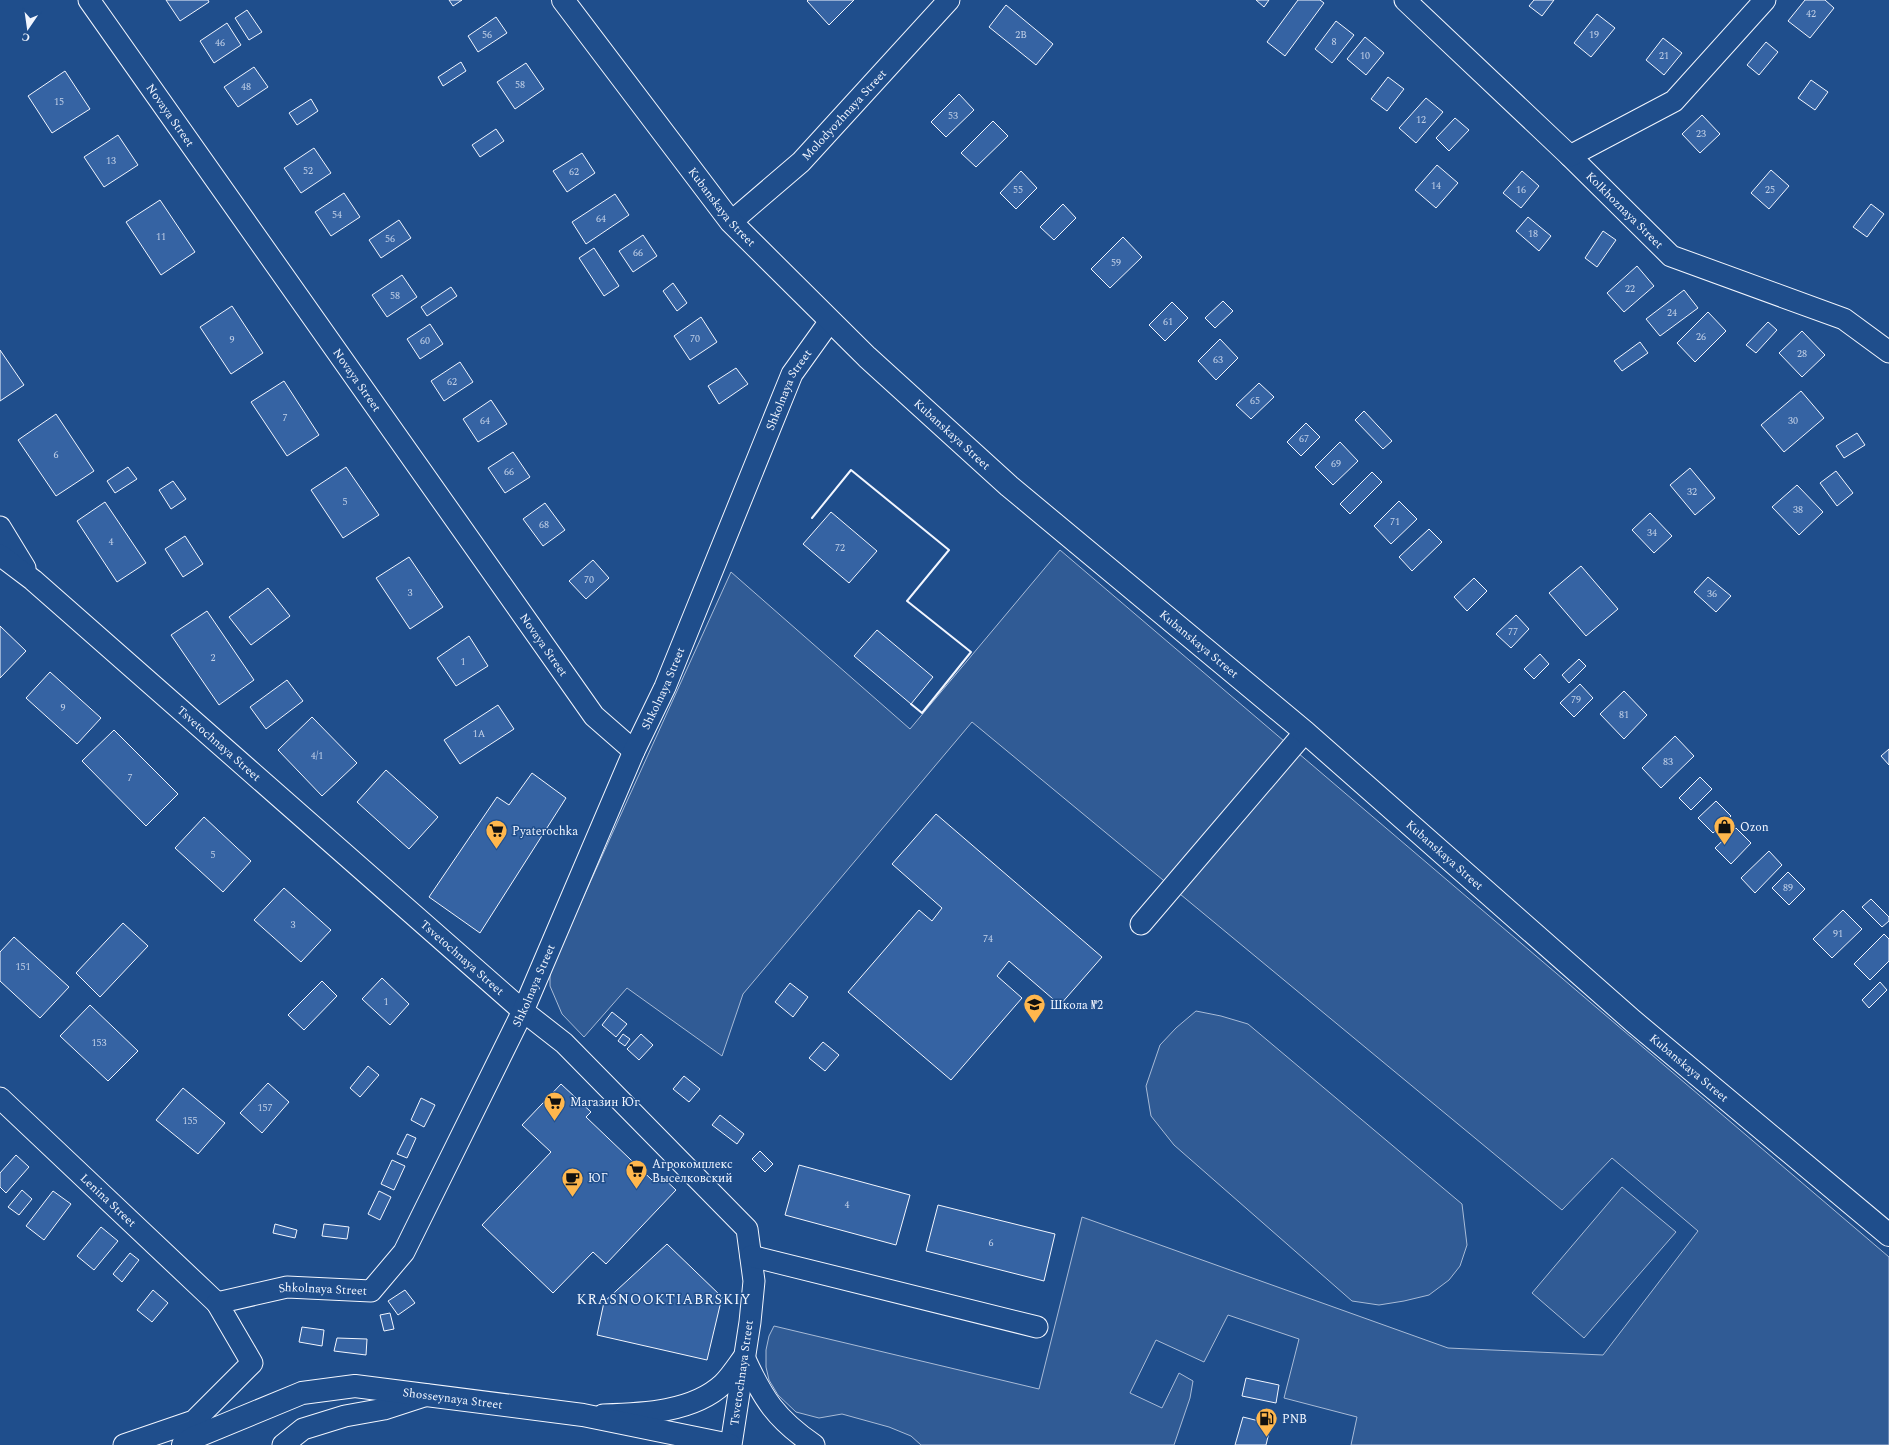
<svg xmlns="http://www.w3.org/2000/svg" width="1889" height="1445" font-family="Spectral,serif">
<rect width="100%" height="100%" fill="#1f4e8c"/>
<g fill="#305b95" stroke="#a8bbd7">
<polygon points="1060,550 1889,1257 1889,1445 1351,1445 1357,1417 1284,1398 1299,1339 1228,1315 1204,1362 1156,1340 1130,1393 1162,1408 1179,1373 1193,1381 1190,1398 1174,1445 921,1445 911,1436 889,1427 842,1414 819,1418 796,1412 778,1395 769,1380 766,1367 766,1350 769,1336 774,1326 1039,1389 1082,1217 1448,1348 1603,1355 1698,1231 1612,1158 1562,1210 972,722 743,994 722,1056 627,988 584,1037 562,1014 550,986 550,967 583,898 731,572 910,729"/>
<polygon points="1196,1011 1221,1016 1248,1024 1462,1204 1467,1245 1460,1266 1449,1280 1429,1295 1404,1301 1379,1305 1352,1301 1174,1145 1151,1116 1146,1086 1160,1045 1176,1028"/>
<polygon points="1622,1187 1676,1232 1584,1338 1532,1293"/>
</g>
<g fill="#3563a3" stroke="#f2f6ff">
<polygon points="166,0 208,0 209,2 180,21"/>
<polygon points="449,0 462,0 453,6"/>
<polygon points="808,0 854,0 829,25 807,1"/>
<polygon points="1256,0 1269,0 1264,7"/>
<polygon points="1298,0 1320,0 1324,3 1285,56 1267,42"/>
<polygon points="1534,0 1554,0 1542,16 1529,6"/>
<polygon points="1805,0 1825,0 1834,8 1810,38 1788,21"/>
<polygon points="1006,5 1053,44 1036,65 989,27"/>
<polygon points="247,10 262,32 249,40 235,18"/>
<polygon points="1597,14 1615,28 1591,57 1574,43"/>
<polygon points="496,17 507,33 478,52 468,36"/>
<polygon points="1336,21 1354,35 1332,63 1315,49"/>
<polygon points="227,23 241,45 214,63 200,41"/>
<polygon points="1365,37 1384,53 1366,75 1347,59"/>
<polygon points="1663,38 1682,53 1664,75 1646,60"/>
<polygon points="1766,42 1778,52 1759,75 1747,65"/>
<polygon points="461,62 466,71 443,86 438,77"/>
<polygon points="526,63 544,89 515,109 497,82"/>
<polygon points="254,67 268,87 238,107 224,87"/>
<polygon points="65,71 90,109 52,133 28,96"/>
<polygon points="1388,77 1404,89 1387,111 1371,99"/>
<polygon points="1811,80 1828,92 1815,110 1798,98"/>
<polygon points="959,94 974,110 946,137 931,122"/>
<polygon points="1426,98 1443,112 1416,143 1399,128"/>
<polygon points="311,99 318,111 297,125 289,113"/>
<polygon points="1702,115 1720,134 1700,153 1682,134"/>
<polygon points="1455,118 1469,130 1449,151 1436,138"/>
<polygon points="993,121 1008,136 976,167 961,153"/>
<polygon points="496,129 504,141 480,157 472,145"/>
<polygon points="118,135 138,165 104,187 84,157"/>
<polygon points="314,148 331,173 301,193 284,168"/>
<polygon points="582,153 595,173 567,192 553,171"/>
<polygon points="1437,165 1458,183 1436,208 1415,190"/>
<polygon points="1771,170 1789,186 1769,209 1751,193"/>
<polygon points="1021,171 1037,188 1016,209 1000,193"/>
<polygon points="1522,171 1539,186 1521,208 1503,193"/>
<polygon points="344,193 360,217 331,236 315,212"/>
<polygon points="615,194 629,215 586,244 572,222"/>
<polygon points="160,200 195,252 161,275 126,222"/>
<polygon points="1063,204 1076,218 1054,240 1040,227"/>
<polygon points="1871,204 1884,214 1867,237 1853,227"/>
<polygon points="1528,217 1551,236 1539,251 1516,231"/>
<polygon points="399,220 411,238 381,258 369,240"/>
<polygon points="1603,231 1616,240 1597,267 1585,258"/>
<polygon points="643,235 657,256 633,272 619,251"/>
<polygon points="1123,237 1142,257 1110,288 1091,269"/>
<polygon points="594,248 619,286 604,296 579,258"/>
<polygon points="1637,266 1654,286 1624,312 1607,293"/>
<polygon points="402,275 417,297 387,317 372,295"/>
<polygon points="673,283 687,303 677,311 663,291"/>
<polygon points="451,287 457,296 427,316 421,307"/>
<polygon points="1684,290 1698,308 1660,336 1646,319"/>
<polygon points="1223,301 1233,311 1215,328 1205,318"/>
<polygon points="1172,302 1188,318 1165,341 1149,325"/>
<polygon points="232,306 263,353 231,374 200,327"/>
<polygon points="1708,312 1726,331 1695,362 1677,343"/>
<polygon points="701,317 717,342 690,360 674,336"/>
<polygon points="1768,322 1777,330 1756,353 1746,345"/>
<polygon points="430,324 443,344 420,359 407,339"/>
<polygon points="1802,331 1825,355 1802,377 1779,353"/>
<polygon points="1220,339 1238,358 1216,380 1198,361"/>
<polygon points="1640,342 1648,353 1622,371 1614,361"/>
<polygon points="0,350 24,385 0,401"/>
<polygon points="460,362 473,382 444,401 431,381"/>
<polygon points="736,368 748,384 719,404 708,386"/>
<polygon points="284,381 319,435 287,456 251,402"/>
<polygon points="1259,383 1274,397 1251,419 1236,405"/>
<polygon points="1801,391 1824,418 1784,452 1761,425"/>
<polygon points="491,400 507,424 478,442 463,419"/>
<polygon points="1364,411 1392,441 1383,449 1355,420"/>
<polygon points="56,414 94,471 56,496 18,440"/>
<polygon points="1306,423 1320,437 1301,456 1287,442"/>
<polygon points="1857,433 1865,445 1844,458 1836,446"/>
<polygon points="1340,442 1358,461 1333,485 1315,467"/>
<polygon points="513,452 530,477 505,493 488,468"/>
<polygon points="128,467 137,479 115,493 107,481"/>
<polygon points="346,467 379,515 343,538 311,490"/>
<polygon points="1690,468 1715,498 1695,515 1670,485"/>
<polygon points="1836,471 1853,493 1837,506 1820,483"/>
<polygon points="1372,472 1382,482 1350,514 1340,504"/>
<polygon points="173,481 186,499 171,509 159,490"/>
<polygon points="1797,485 1823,512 1799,535 1772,507"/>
<polygon points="1399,501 1417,519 1391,544 1374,526"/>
<polygon points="105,502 146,563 117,582 77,521"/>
<polygon points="545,503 565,530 543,546 523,519"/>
<polygon points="831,512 877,551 849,583 803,544"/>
<polygon points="1650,513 1672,536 1654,553 1632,530"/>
<polygon points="1429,529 1442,542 1412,571 1399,557"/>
<polygon points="185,536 203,564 183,577 165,549"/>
<polygon points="409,557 443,607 410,629 376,578"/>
<polygon points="593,560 609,578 586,599 569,581"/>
<polygon points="1581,566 1618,609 1586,636 1549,593"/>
<polygon points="1708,577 1731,596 1716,612 1694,592"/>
<polygon points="1474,578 1487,591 1467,611 1454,597"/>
<polygon points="268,588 290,616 251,645 229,617"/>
<polygon points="207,611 254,680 219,705 171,635"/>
<polygon points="1516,615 1529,629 1511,648 1496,634"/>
<polygon points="0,626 26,651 0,678"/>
<polygon points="877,630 933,677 911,704 854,656"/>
<polygon points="469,636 488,666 456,686 437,658"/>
<polygon points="1540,654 1549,664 1534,679 1524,669"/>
<polygon points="1579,659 1586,666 1569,683 1562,675"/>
<polygon points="50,672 101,718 77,744 26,698"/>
<polygon points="287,680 303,701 266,729 250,707"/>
<polygon points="1580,684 1593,698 1574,717 1560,703"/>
<polygon points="1624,691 1647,715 1624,739 1600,714"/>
<polygon points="498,705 514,729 460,764 444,740"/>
<polygon points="312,717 357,763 322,796 278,750"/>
<polygon points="114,730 178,794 146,826 82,761"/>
<polygon points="1675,736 1694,756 1661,788 1642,768"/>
<polygon points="1889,749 1889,765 1881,756"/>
<polygon points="386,770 438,817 409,849 357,802"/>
<polygon points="532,773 566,798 480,933 429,897 497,797 509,805"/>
<polygon points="1700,777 1712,789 1691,810 1679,798"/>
<polygon points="1716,801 1731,816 1713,833 1698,818"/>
<polygon points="936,814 1102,957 1060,1005 1009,961 997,976 1022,998 951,1080 848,992 919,910 932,921 942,908 892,864"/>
<polygon points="204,817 251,861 223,892 175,848"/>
<polygon points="1736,828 1751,843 1731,864 1715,848"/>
<polygon points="1769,851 1782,865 1755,893 1741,878"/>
<polygon points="1788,872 1805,889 1789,905 1772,888"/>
<polygon points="284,888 331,930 301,962 254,920"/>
<polygon points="1871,899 1889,917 1889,921 1882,927 1862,907"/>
<polygon points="1843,910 1862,929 1832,958 1813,939"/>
<polygon points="123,923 148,946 100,997 76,973"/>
<polygon points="1884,934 1889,939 1889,961 1870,980 1854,964"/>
<polygon points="14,937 69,987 40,1018 0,981 0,952"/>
<polygon points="382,978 409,1004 390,1025 362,999"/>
<polygon points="322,981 337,996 304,1030 288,1015"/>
<polygon points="1880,982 1887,990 1869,1008 1862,1000"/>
<polygon points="790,983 808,997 793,1017 775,1002"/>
<polygon points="90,1005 138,1051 108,1081 60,1036"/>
<polygon points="612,1012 627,1024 616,1037 602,1025"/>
<polygon points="623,1034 630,1039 625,1046 618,1041"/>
<polygon points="641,1034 653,1045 639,1060 627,1049"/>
<polygon points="823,1042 839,1055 825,1071 809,1058"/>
<polygon points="368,1066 379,1075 360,1097 350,1088"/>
<polygon points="684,1076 700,1089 689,1102 673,1089"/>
<polygon points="268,1083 289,1102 262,1133 240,1113"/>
<polygon points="561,1084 591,1112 586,1117 652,1180 659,1174 676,1190 606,1264 593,1252 553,1293 482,1225 551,1152 522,1125"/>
<polygon points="183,1088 225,1123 198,1154 156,1120"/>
<polygon points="421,1098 435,1105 424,1127 411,1120"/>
<polygon points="720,1115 744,1134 737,1144 712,1125"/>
<polygon points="407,1134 416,1138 407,1158 397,1154"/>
<polygon points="760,1151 773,1164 765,1172 752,1159"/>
<polygon points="16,1155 29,1167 6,1193 0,1187 0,1173"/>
<polygon points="392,1160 405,1166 394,1190 381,1184"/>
<polygon points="799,1165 910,1195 896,1245 785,1215"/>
<polygon points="22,1190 32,1199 19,1215 8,1207"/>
<polygon points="53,1191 71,1204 44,1240 26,1226"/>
<polygon points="379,1191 391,1197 380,1220 368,1214"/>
<polygon points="938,1205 1055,1234 1044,1281 926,1251"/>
<polygon points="275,1224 297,1230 295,1238 273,1233"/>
<polygon points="324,1224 349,1227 347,1239 322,1236"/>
<polygon points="101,1227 118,1241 94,1270 77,1256"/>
<polygon points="667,1244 722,1297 707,1360 597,1335 604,1302"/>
<polygon points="130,1253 139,1260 122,1282 113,1274"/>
<polygon points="153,1290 168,1303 152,1322 137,1310"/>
<polygon points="405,1290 415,1303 398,1315 388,1301"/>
<polygon points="390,1313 394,1329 384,1331 380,1315"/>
<polygon points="302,1327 324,1330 322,1346 299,1342"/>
<polygon points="337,1338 367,1339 366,1355 334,1351"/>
<polygon points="1246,1378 1279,1385 1276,1403 1242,1396"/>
<polygon points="1243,1417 1271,1424 1266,1445 1235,1445"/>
</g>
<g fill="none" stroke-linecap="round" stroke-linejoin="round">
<defs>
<g id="minor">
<path id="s1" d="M 89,0 L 594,716 L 634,751"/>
<path id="s2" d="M 1405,0 L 1570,156 L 1671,256 L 1844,319 L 1889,352"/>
<polyline points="1570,156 1674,101 1765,0"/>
<path id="s3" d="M 731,222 L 801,162 L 949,0"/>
<polyline points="0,527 25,568"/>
<path id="s4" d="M 0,555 L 33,580 L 523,1011 L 564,1043 L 747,1229 L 754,1281 L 750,1322 L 731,1445"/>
<polyline points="1141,924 1305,732"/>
<path id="s5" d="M 0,1098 L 217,1303"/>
<polyline points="751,1256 1037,1327"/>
<path d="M 603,1415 C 643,1414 693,1412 723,1384 C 731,1376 738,1365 744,1357 C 763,1399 776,1419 814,1445"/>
<path id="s6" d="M 124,1445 L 194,1421 L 252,1363 L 217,1303 L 287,1287 L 371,1291 L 404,1252 L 523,1011 L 634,751 L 665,687 L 792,374 L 830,321"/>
<polyline points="283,1445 303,1429 345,1416 384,1409 427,1395"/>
</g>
<g id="secondary">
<path id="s7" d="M 563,0 L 731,222 L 867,357 L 1009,486 L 1305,732 L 1633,1021 L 1889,1235"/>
</g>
<g id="primary">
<path id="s8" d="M 183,1445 L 193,1438 L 302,1393 L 355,1386 L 583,1415 L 730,1445"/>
</g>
</defs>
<use href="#minor" stroke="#f2f6ff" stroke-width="23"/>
<use href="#secondary" stroke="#f2f6ff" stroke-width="24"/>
<use href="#primary" stroke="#f2f6ff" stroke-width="24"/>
<use href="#minor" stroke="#1f4e8c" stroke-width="21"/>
<use href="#secondary" stroke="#1f4e8c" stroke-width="22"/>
<use href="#primary" stroke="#1f4e8c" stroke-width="22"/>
<polyline stroke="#f2f6ff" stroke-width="2" points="812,518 851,470 949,550 907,601 971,652 922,713 911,704"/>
</g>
<defs>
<symbol id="shop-pin" viewBox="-11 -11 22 30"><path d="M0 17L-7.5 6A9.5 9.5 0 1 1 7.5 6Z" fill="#ffb74d" stroke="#1f4e8c"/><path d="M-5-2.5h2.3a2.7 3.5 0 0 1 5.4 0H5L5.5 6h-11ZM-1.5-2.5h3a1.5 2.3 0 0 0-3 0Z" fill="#111"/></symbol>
<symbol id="supermarket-pin" viewBox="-11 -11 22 30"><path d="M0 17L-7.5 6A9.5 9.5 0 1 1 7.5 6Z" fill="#ffb74d" stroke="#1f4e8c"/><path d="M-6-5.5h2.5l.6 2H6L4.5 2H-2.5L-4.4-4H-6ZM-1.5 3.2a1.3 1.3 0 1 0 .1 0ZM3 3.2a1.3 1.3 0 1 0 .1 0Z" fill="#111"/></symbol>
<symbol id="school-pin" viewBox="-11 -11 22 30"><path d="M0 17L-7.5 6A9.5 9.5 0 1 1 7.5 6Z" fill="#ffb74d" stroke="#1f4e8c"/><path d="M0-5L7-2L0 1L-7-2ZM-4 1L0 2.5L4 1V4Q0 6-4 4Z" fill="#111"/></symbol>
<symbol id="cafe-pin" viewBox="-11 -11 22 30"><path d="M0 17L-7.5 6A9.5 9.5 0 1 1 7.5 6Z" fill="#ffb74d" stroke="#1f4e8c"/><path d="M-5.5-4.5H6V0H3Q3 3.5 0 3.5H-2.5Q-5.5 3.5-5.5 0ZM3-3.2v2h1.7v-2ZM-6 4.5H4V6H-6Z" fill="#111"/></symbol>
<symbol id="fuel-pin" viewBox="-11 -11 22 30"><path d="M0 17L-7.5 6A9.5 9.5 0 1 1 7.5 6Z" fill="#ffb74d" stroke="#1f4e8c"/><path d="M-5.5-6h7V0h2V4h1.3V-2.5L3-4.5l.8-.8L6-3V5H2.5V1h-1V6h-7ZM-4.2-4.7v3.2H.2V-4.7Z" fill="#111"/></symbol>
</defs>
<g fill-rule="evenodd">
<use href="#shop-pin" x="1712" y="814" width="25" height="34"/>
<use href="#supermarket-pin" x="484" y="818" width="25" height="34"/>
<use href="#school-pin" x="1022" y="992" width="25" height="34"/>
<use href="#supermarket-pin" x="542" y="1090" width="25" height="34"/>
<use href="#supermarket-pin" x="624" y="1158" width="25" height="34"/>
<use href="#cafe-pin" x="560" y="1166" width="25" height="34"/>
<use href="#fuel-pin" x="1254" y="1406" width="25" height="34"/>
</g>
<g text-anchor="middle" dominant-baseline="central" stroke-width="3" stroke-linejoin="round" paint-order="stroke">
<g font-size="10" fill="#c3d1e8">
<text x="1811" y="14">42</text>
<text x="487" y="35">56</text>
<text x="1021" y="35">2В</text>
<text x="1594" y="35">19</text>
<text x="1334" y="42">8</text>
<text x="220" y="43">46</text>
<text x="1365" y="56">10</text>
<text x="1664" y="56">21</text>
<text x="520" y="85">58</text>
<text x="246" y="87">48</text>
<text x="59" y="102">15</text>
<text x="953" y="116">53</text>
<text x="1421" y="120">12</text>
<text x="1701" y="134">23</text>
<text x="111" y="161">13</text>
<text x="308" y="171">52</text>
<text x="574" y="172">62</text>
<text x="1436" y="186">14</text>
<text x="1018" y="190">55</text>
<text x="1521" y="190">16</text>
<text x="1770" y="190">25</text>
<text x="337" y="215">54</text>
<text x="601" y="219">64</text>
<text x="1533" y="234">18</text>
<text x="161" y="237">11</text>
<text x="390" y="239">56</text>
<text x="638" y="253">66</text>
<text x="1116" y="263">59</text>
<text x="1630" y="289">22</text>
<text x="395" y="296">58</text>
<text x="1672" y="313">24</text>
<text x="1168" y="322">61</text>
<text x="1701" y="337">26</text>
<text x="695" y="339">70</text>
<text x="232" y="340">9</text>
<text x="425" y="341">60</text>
<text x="1802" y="354">28</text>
<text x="1218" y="360">63</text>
<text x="452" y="382">62</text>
<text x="1255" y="401">65</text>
<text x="285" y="418">7</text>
<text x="485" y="421">64</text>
<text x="1793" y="421">30</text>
<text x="1304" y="439">67</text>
<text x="56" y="455">6</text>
<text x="1336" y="464">69</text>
<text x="509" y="472">66</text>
<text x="1692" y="492">32</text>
<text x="345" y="502">5</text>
<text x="1798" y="510">38</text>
<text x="1395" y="522">71</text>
<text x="544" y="525">68</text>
<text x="1652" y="533">34</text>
<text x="111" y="542">4</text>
<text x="840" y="548">72</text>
<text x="589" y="580">70</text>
<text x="410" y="593">3</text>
<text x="1712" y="594">36</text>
<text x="1513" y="632">77</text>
<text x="213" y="658">2</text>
<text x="463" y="662">1</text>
<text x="1576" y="700">79</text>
<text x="63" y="708">9</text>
<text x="1624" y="715">81</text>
<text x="479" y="734">1А</text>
<text x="317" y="756">4/1</text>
<text x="1668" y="762">83</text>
<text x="130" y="778">7</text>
<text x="213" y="855">5</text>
<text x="1788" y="888">89</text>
<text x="293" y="925">3</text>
<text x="1838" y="934">91</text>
<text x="988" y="939">74</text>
<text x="23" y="967">151</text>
<text x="386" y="1002">1</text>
<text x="99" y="1043">153</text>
<text x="265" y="1108">157</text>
<text x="190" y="1121">155</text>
<text x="847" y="1205">4</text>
<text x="991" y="1243">6</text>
</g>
<g font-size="12" fill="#f2f6ff" stroke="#1f4e8c">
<text stroke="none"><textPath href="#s1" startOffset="141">Novaya Street</textPath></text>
<text stroke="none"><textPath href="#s3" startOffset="156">Molodyozhnaya Street</textPath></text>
<text stroke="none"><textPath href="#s7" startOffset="261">Kubanskaya Street</textPath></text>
<text stroke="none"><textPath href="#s2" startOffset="304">Kolkhoznaya Street</textPath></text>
<text stroke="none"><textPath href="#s1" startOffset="465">Novaya Street</textPath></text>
<text stroke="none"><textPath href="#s6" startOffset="1377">Shkolnaya Street</textPath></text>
<text stroke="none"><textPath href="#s7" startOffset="585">Kubanskaya Street</textPath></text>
<text stroke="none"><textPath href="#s1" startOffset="789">Novaya Street</textPath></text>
<text stroke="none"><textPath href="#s7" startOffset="909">Kubanskaya Street</textPath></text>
<text stroke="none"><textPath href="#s6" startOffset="1053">Shkolnaya Street</textPath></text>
<text stroke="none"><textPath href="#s4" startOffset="289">Tsvetochnaya Street</textPath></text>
<text stroke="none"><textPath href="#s7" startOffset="1233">Kubanskaya Street</textPath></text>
<text stroke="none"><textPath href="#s4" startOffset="613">Tsvetochnaya Street</textPath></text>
<text stroke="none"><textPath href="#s6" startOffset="729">Shkolnaya Street</textPath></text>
<text stroke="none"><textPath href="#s7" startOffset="1557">Kubanskaya Street</textPath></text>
<text stroke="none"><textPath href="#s5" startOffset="149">Lenina Street</textPath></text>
<text stroke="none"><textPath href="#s6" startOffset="333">Shkolnaya Street</textPath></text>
<text transform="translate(742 1373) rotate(-82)">Tsvetochnaya Street</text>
<text stroke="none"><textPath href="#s8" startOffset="282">Shosseynaya Street</textPath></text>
</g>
<g font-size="12" fill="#f2f6ff" stroke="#1f4e8c" text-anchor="start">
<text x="1740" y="827">Ozon</text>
<text x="512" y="831">Pyaterochka</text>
<text x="1050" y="1005">Школа №2</text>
<text x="570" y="1102">Магазин Юг</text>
<text x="652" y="1164">Агрокомплекс<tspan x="652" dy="14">Выселковский</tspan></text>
<text x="588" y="1178">ЮГ</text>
<text x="1282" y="1419">PNB</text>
</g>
<g font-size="14" letter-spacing="1" fill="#f2f6ff" stroke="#1f4e8c">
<text x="664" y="1299">KRASNOOKTIABRSKIY</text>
</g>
</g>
<g transform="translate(28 28) rotate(193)" stroke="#1f4e8c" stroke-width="3" paint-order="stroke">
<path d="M0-3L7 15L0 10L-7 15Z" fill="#f2f6ff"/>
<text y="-6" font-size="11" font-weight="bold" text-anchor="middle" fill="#f2f6ff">С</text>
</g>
</svg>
